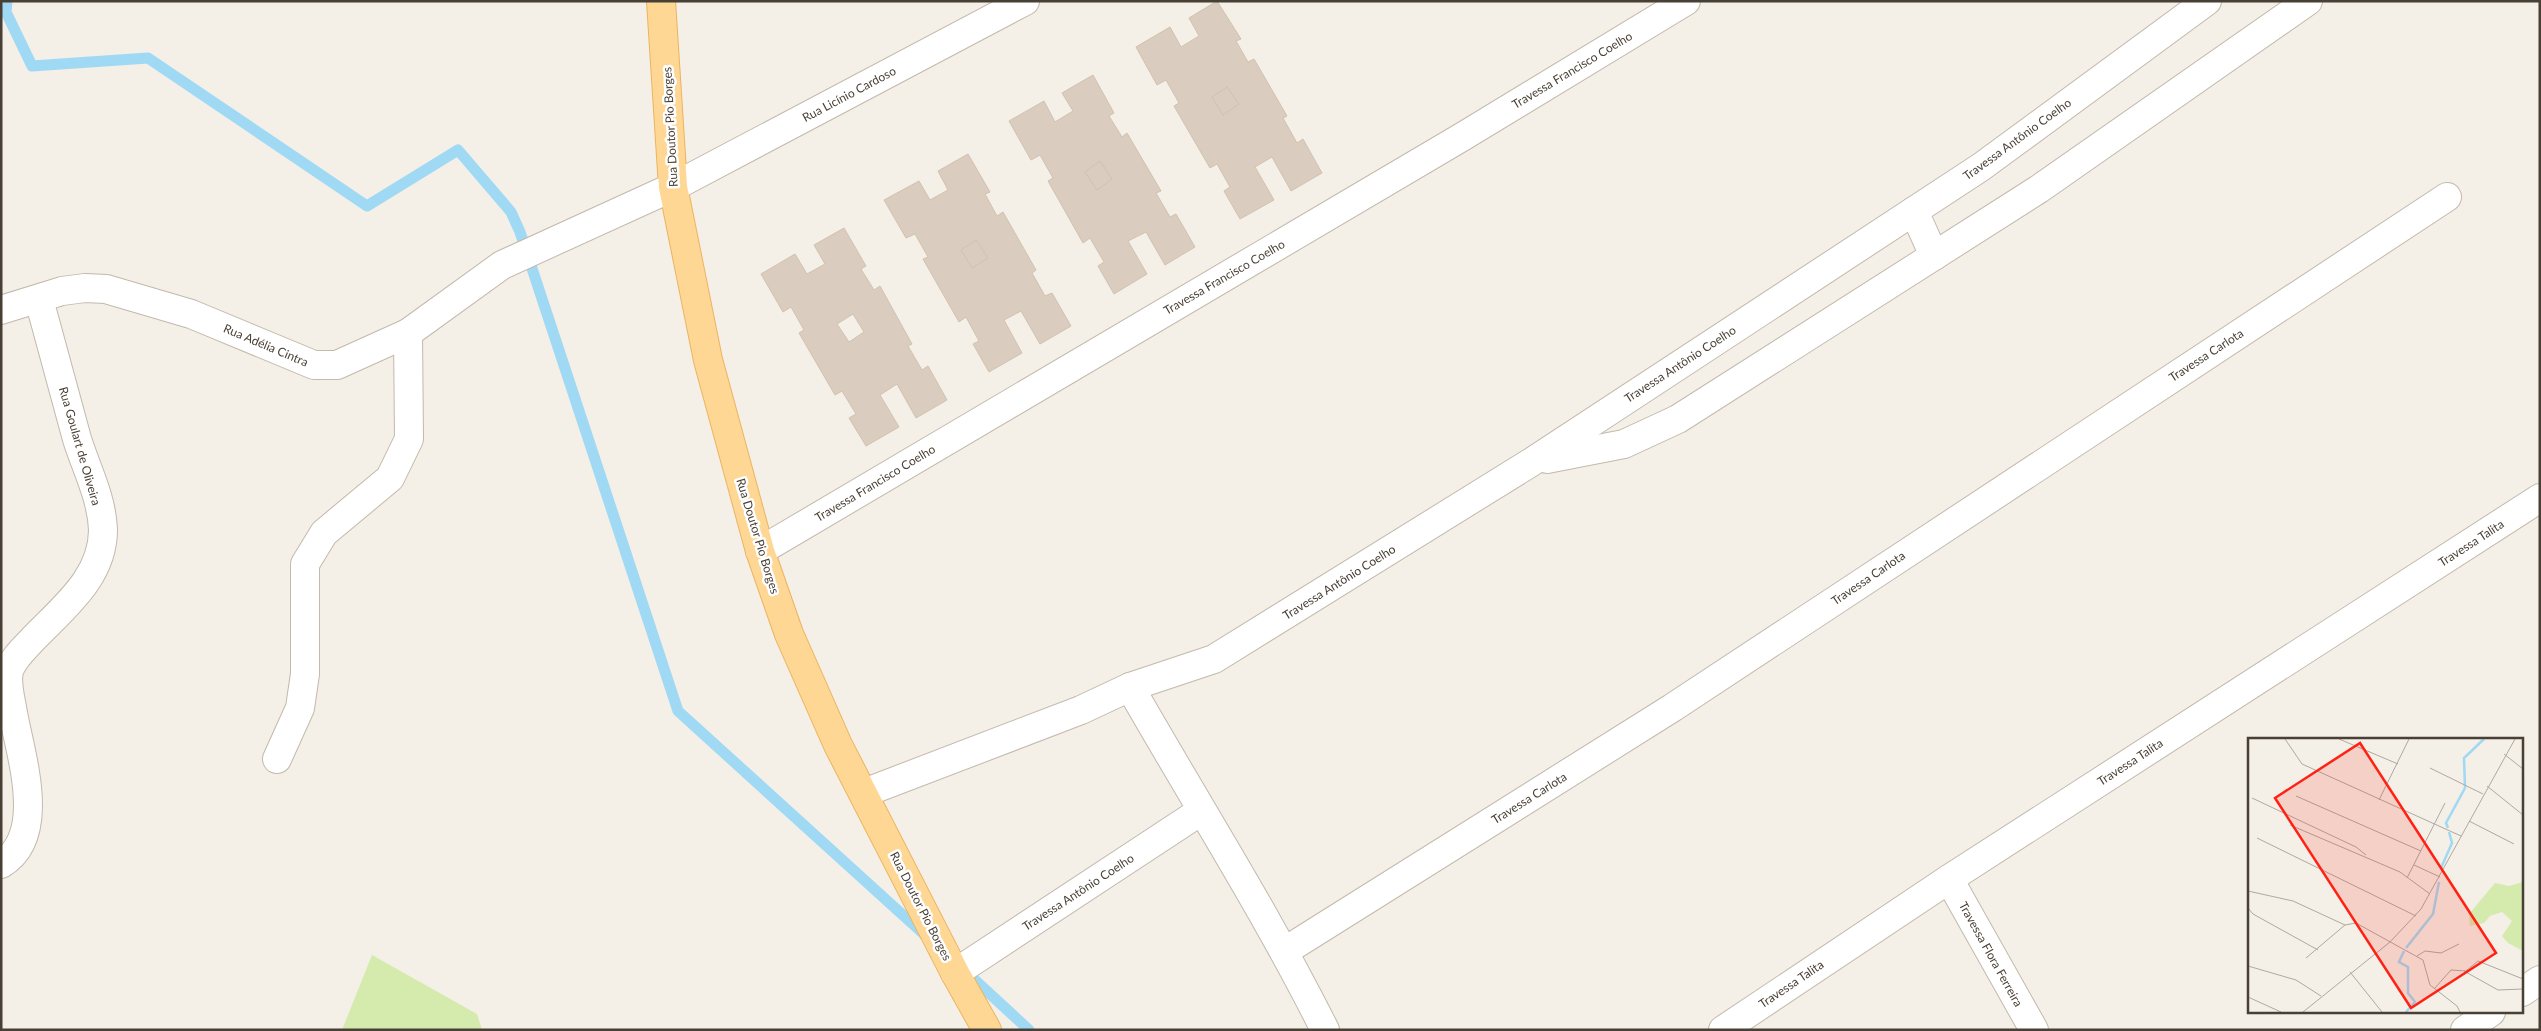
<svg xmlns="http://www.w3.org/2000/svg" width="2541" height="1031" font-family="Lato,sans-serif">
<rect width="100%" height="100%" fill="#f4efe7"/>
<polygon fill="#d5ebad" points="372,955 477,1014 482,1030 342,1030"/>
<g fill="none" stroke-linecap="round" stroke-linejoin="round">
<g stroke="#a0d9f4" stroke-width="11">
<polyline points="7,1 6,12 32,66 148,58 367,206 458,150 511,212 520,232 678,711 926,936"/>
<polyline points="964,970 1029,1030"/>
</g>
</g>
<g fill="#dacdbf" stroke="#d2c1ae" fill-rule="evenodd">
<polygon points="1217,1 1241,39 1236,41 1248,62 1254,59 1287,116 1283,118 1297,143 1303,139 1322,173 1291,191 1272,157 1255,167 1274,200 1240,219 1224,191 1230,187 1217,164 1210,168 1174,106 1179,103 1166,80 1157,85 1136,47 1170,27 1181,47 1199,36 1189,18"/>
<polygon points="1093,75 1114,113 1109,116 1122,137 1127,133 1161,191 1156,193 1170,217 1176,214 1195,247 1165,265 1146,232 1128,241 1147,274 1114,294 1098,266 1104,262 1090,238 1083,243 1048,181 1053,178 1040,155 1031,160 1009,121 1044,101 1055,122 1073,111 1062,93"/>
<polygon points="1227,87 1239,104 1223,115 1212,97"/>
<polygon points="968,154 990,192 985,194 997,216 1003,212 1036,270 1032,273 1045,296 1052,293 1071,326 1040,344 1021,311 1004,320 1022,353 989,372 973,344 979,341 966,317 959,322 923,259 928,257 915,234 906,238 884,200 919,181 930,200 948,190 938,171"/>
<polygon points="1100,161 1112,179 1097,190 1085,172"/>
<path d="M 844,228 L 866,266 L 861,269 L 874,290 L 880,286 L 912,344 L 908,346 L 922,370 L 928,366 L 947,400 L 916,418 L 897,384 L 880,395 L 899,427 L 866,446 L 849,418 L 856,414 L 842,391 L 835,395 L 799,333 L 804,330 L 791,307 L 783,312 L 761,274 L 795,254 L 807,274 L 825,264 L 814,245 ZM 853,314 L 864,332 L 849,342 L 837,324 Z"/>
<polygon points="976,240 988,258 972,268 961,250"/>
</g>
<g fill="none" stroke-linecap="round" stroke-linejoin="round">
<defs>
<g id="minor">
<polyline points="1914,211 1934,256"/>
<polyline points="1,310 62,291 85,288 106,289 191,314 314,365 337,365 408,333 502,265 673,187 1025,1"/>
<polyline points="1547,459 1624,444 1678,419 2039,189 2308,1"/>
<polyline points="760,551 1462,137 1686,1"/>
<path d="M 1130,687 C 1195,801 1266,912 1325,1030"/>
<polyline points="277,759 300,708 305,674 305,564 324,533 390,478 409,439 408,333"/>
<polyline points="864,793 1081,710 1130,687 1214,659 1530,463 1981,167 2207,1"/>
<path d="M 1,864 C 48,836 21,757 13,713 C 11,700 6,684 9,671 C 13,658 25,648 34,638 C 64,607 103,577 103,530 C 102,498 86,468 77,439 C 64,392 52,346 39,300"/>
<polyline points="1949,879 2034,1030"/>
<polyline points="1285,951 1672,708 2447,197"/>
<polyline points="955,973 1201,811"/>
<polyline points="2522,992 2540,980"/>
<polyline points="1723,1030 1949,879 2540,498"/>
<polyline points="2465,1030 2491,1012"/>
</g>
<polyline id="major" points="661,1 673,187 708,360 760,551 789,634 838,745 955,973 987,1030"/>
</defs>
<use href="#minor" stroke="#c3b9ac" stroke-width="30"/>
<use href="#major" stroke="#ebb45f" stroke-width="30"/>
<use href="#minor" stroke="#fff" stroke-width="28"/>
<use href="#major" stroke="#ffd795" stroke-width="28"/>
</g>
<g text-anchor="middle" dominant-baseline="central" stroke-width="5" stroke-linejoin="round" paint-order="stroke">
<g font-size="12" fill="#483f35" stroke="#fff">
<text transform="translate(1572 70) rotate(-31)">Travessa Francisco Coelho</text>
<text transform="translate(849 94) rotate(-28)">Rua Licínio Cardoso</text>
<text transform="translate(670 127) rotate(-93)">Rua Doutor Pio Borges</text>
<text transform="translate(2017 139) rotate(-36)">Travessa Antônio Coelho</text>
<text transform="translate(1224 277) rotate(-30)">Travessa Francisco Coelho</text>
<text transform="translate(266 345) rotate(23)">Rua Adélia Cintra</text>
<text transform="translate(2206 355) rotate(-33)">Travessa Carlota</text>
<text transform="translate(1680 364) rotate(-33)">Travessa Antônio Coelho</text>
<text transform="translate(80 446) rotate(74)">Rua Goulart de Oliveira</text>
<text transform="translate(875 483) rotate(-31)">Travessa Francisco Coelho</text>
<text transform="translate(758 536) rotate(73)">Rua Doutor Pio Borges</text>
<text transform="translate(2471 543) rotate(-33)">Travessa Talita</text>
<text transform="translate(1868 578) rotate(-34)">Travessa Carlota</text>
<text transform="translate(1339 582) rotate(-32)">Travessa Antônio Coelho</text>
<text transform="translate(2130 762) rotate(-33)">Travessa Talita</text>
<text transform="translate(1529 798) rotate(-32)">Travessa Carlota</text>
<text transform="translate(1078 892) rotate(-33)">Travessa Antônio Coelho</text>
<text transform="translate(921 906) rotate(63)">Rua Doutor Pio Borges</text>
<text transform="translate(1991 954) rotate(61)">Travessa Flora Ferreira</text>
<text transform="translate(1791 984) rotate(-34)">Travessa Talita</text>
</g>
</g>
<g transform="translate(2248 738)">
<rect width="275" height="275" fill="#f4efe7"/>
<path d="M 275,144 L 275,213 L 260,205 L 254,198 L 264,183 L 254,174 L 242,178 L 236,185 L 222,188 L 221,176 L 247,145 L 261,148 Z" fill="#d5ebad"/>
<path fill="none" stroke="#a0d9f4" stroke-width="2.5" d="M 200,90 L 198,85 L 217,50 L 216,20 L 236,1M 193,130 L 204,105 L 201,94M 158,210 L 185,176 L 191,144M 156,213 L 151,224 L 160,229 L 160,255 L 167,264 L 158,274"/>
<path fill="none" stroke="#afa9a0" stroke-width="1" d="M 37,1 L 54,26 L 213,98M 91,1 L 150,26M 256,16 L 275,31M 182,30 L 235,56M 239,48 L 275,77M 48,58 L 173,113M 4,60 L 108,109 L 118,117M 131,62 L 161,1M 221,83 L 266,106M 42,87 L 152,134 L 182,156M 9,100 L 168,178M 166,127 L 192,139M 159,140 L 197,65M 0,153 L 45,163 L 97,187M 0,170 L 5,176 L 70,212M 169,218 L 177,213 L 193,215 L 211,206M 58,220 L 97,187 L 108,185 L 175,222 L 182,247 L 209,268 L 212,274M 0,228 L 48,242 L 73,258M 216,233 L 250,252 L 275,251M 102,234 L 134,274M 186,251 L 203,232 L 218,233 L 230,223 L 275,241M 0,259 L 33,274M 55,274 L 142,204 L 173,171 L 267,1"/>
<path fill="#ff2113" fill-opacity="0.15" stroke="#ff2113" stroke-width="2.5" d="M 112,5 L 248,215 L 163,270 L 27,60 Z"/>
<rect width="275" height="275" fill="none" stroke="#483f35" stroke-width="2.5"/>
</g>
<rect width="2541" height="1031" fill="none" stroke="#483f35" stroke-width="5"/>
</svg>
